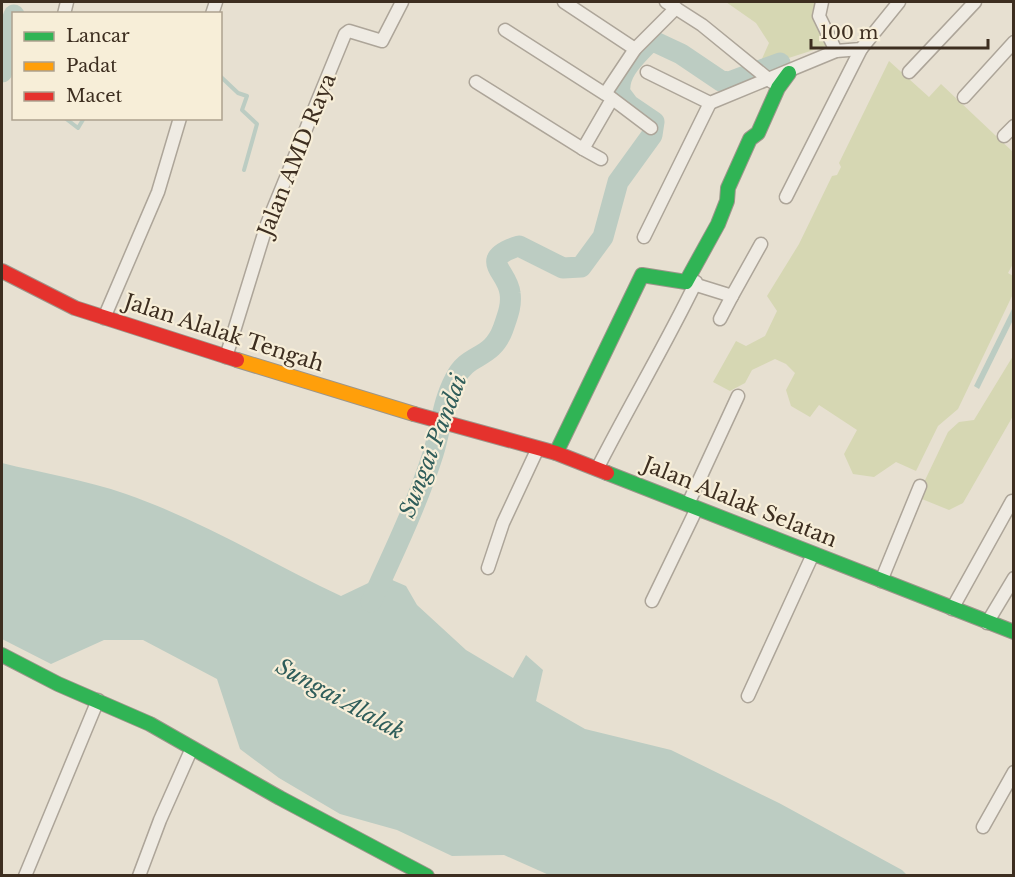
<svg xmlns="http://www.w3.org/2000/svg" width="1015" height="877" font-family="'Libre Baskerville',serif">
<rect width="100%" height="100%" fill="#e7e0d1"/>
<g fill="#d6d7b3">
<path d="M 726,2 L 817,2 C 810,18 819,31 826,46 L 770,64 L 761,61 L 769,43 L 756,23 Z"/>
<polygon points="889,61 929,97 941,84 1013,152 1014,262 1008,273 1013,276 1013,294 958,409 938,426 916,471 896,462 874,477 853,474 844,454 857,430 819,405 810,417 791,406 786,390 795,373 786,364 775,359 752,370 745,383 730,391 713,382 736,341 746,346 765,336 777,311 767,296 799,244 832,176 837,175 841,167 839,163"/>
<polygon points="1013,356 1013,416 963,503 949,510 917,497 948,432 959,422 974,420"/>
</g>
<g fill="#bcccc2">
<polygon points="1013,307 1013,320 979,389 974,386"/>
<path d="M 2,463 C 42,473 86,480 126,494 C 201,520 269,562 341,596 L 383,576 L 406,586 L 417,605 L 466,650 L 513,678 L 526,655 L 543,670 L 536,701 L 585,729 L 671,750 L 779,803 L 902,870 L 907,875 L 549,875 L 504,855 L 452,856 L 397,830 L 340,814 L 279,778 L 240,749 L 217,679 L 143,640 L 104,640 L 51,664 L 2,639 Z"/>
</g>
<g fill="none" stroke-linecap="round" stroke-linejoin="round">
<g stroke="#bcccc2" stroke-width="4">
<polyline points="4,65 14,57"/>
<polyline points="220,76 238,93 247,96 242,110 257,124 244,170"/>
<polyline points="65,118 78,128 84,118"/>
</g>
<g stroke="#bcccc2" stroke-width="21">
<polyline points="2,72 4,45 14,15"/>
<path d="M 371,602 C 393,554 417,504 433,454 C 441,429 442,403 455,379 C 468,352 491,361 503,329 C 507,317 512,306 510,293 C 508,271 476,259 519,246 L 563,268 L 581,267 L 603,237 L 618,182 L 652,135 L 654,122 L 629,105 L 620,93 C 617,71 638,55 651,40 L 681,54 L 721,81 L 729,82 L 780,63"/>
</g>
<defs>
<g id="street">
<polyline points="564,2 635,49"/>
<polyline points="666,2 702,25 772,82"/>
<polyline points="822,2 819,16 836,51"/>
<polyline points="64,14 67,2"/>
<polyline points="212,14 216,2"/>
<polyline points="505,30 605,94 635,49 676,8"/>
<polyline points="647,72 710,103 836,51 861,49 899,2"/>
<polyline points="909,72 975,2"/>
<polyline points="476,82 583,149"/>
<polyline points="606,94 651,128"/>
<polyline points="964,97 1014,42"/>
<polyline points="1004,136 1014,126"/>
<polyline points="601,159 583,149 612,99"/>
<polyline points="786,197 861,49"/>
<polyline points="644,237 710,103"/>
<polyline points="687,282 732,296 761,244"/>
<polyline points="104,318 158,192 180,118"/>
<polyline points="720,319 732,296"/>
<polyline points="226,357 267,224 345,34 349,31 382,41 402,2"/>
<path d="M 597,469 C 629,406 665,346 696,282"/>
<polyline points="688,504 738,396"/>
<polyline points="488,568 503,523 538,448"/>
<polyline points="881,581 920,486"/>
<polyline points="652,601 697,508"/>
<polyline points="952,609 1012,501"/>
<polyline points="987,623 1014,578"/>
<polyline points="748,696 813,554"/>
<polyline points="983,827 1014,772"/>
<polyline points="25,876 98,700"/>
<polyline points="139,876 160,820 192,748"/>
</g>
<g id="fast">
<polyline points="556,453 642,275 686,282 718,224 727,201 728,188 750,139 758,133 778,88 789,73"/>
<polyline points="607,473 1014,632"/>
<polyline points="2,655 58,684 150,724 280,798 427,876"/>
</g>
<polyline id="slow" points="237,360 414,414"/>
<g id="jam">
<polyline points="2,271 75,308 237,360"/>
<polyline points="414,414 556,453 607,473"/>
</g>
</defs>
<use href="#street" stroke="#ada599" stroke-width="15"/>
<use href="#fast" stroke="#9c958a" stroke-width="16"/>
<use href="#slow" stroke="#9c958a" stroke-width="16"/>
<use href="#jam" stroke="#9c958a" stroke-width="16"/>
<use href="#street" stroke="#efebe3" stroke-width="12"/>
<use href="#fast" stroke="#30b455" stroke-width="14"/>
<use href="#slow" stroke="#ff9f0a" stroke-width="14"/>
<use href="#jam" stroke="#e5322d" stroke-width="14"/>
</g>
<g text-anchor="middle" dominant-baseline="central" stroke-width="4.5" stroke-linejoin="round" paint-order="stroke">
<g font-size="21" fill="#3d2e20" stroke="#f7eed8">
<text transform="translate(297 155) rotate(-68)">Jalan AMD Raya</text>
<text transform="translate(224 333) rotate(18)">Jalan Alalak Tengah</text>
<text transform="translate(740 502) rotate(22)">Jalan Alalak Selatan</text>
</g>
<g font-size="22" font-style="italic" fill="#2f5d5a" stroke="#f7eed8">
<text transform="translate(433 446) rotate(-69)">Sungai Pandai</text>
<text transform="translate(340 699) rotate(29)">Sungai Alalak</text>
</g>
</g>
<rect width="1015" height="877" fill="none" stroke="#3d2e20" stroke-width="6"/>
<rect x="12" y="12" width="210" height="108" fill="#f7eed8" stroke="#ada18e" stroke-width="1.5"/>
<rect x="24" y="32" width="30" height="9" fill="#30b455" stroke="#ada18e" stroke-width="1.5"/>
<text x="66" y="42" font-size="18" fill="#3d2e20">Lancar</text>
<rect x="24" y="62" width="30" height="9" fill="#ff9f0a" stroke="#ada18e" stroke-width="1.5"/>
<text x="66" y="72" font-size="18" fill="#3d2e20">Padat</text>
<rect x="24" y="92" width="30" height="9" fill="#e5322d" stroke="#ada18e" stroke-width="1.5"/>
<text x="66" y="102" font-size="18" fill="#3d2e20">Macet</text>
<path d="M811 39v9h177v-9" fill="none" stroke="#3d2e20" stroke-width="3"/>
<text x="820" y="39" font-size="18" fill="#3d2e20" stroke="#f7eed8" stroke-width="4.5" paint-order="stroke">100 m</text>
</svg>
